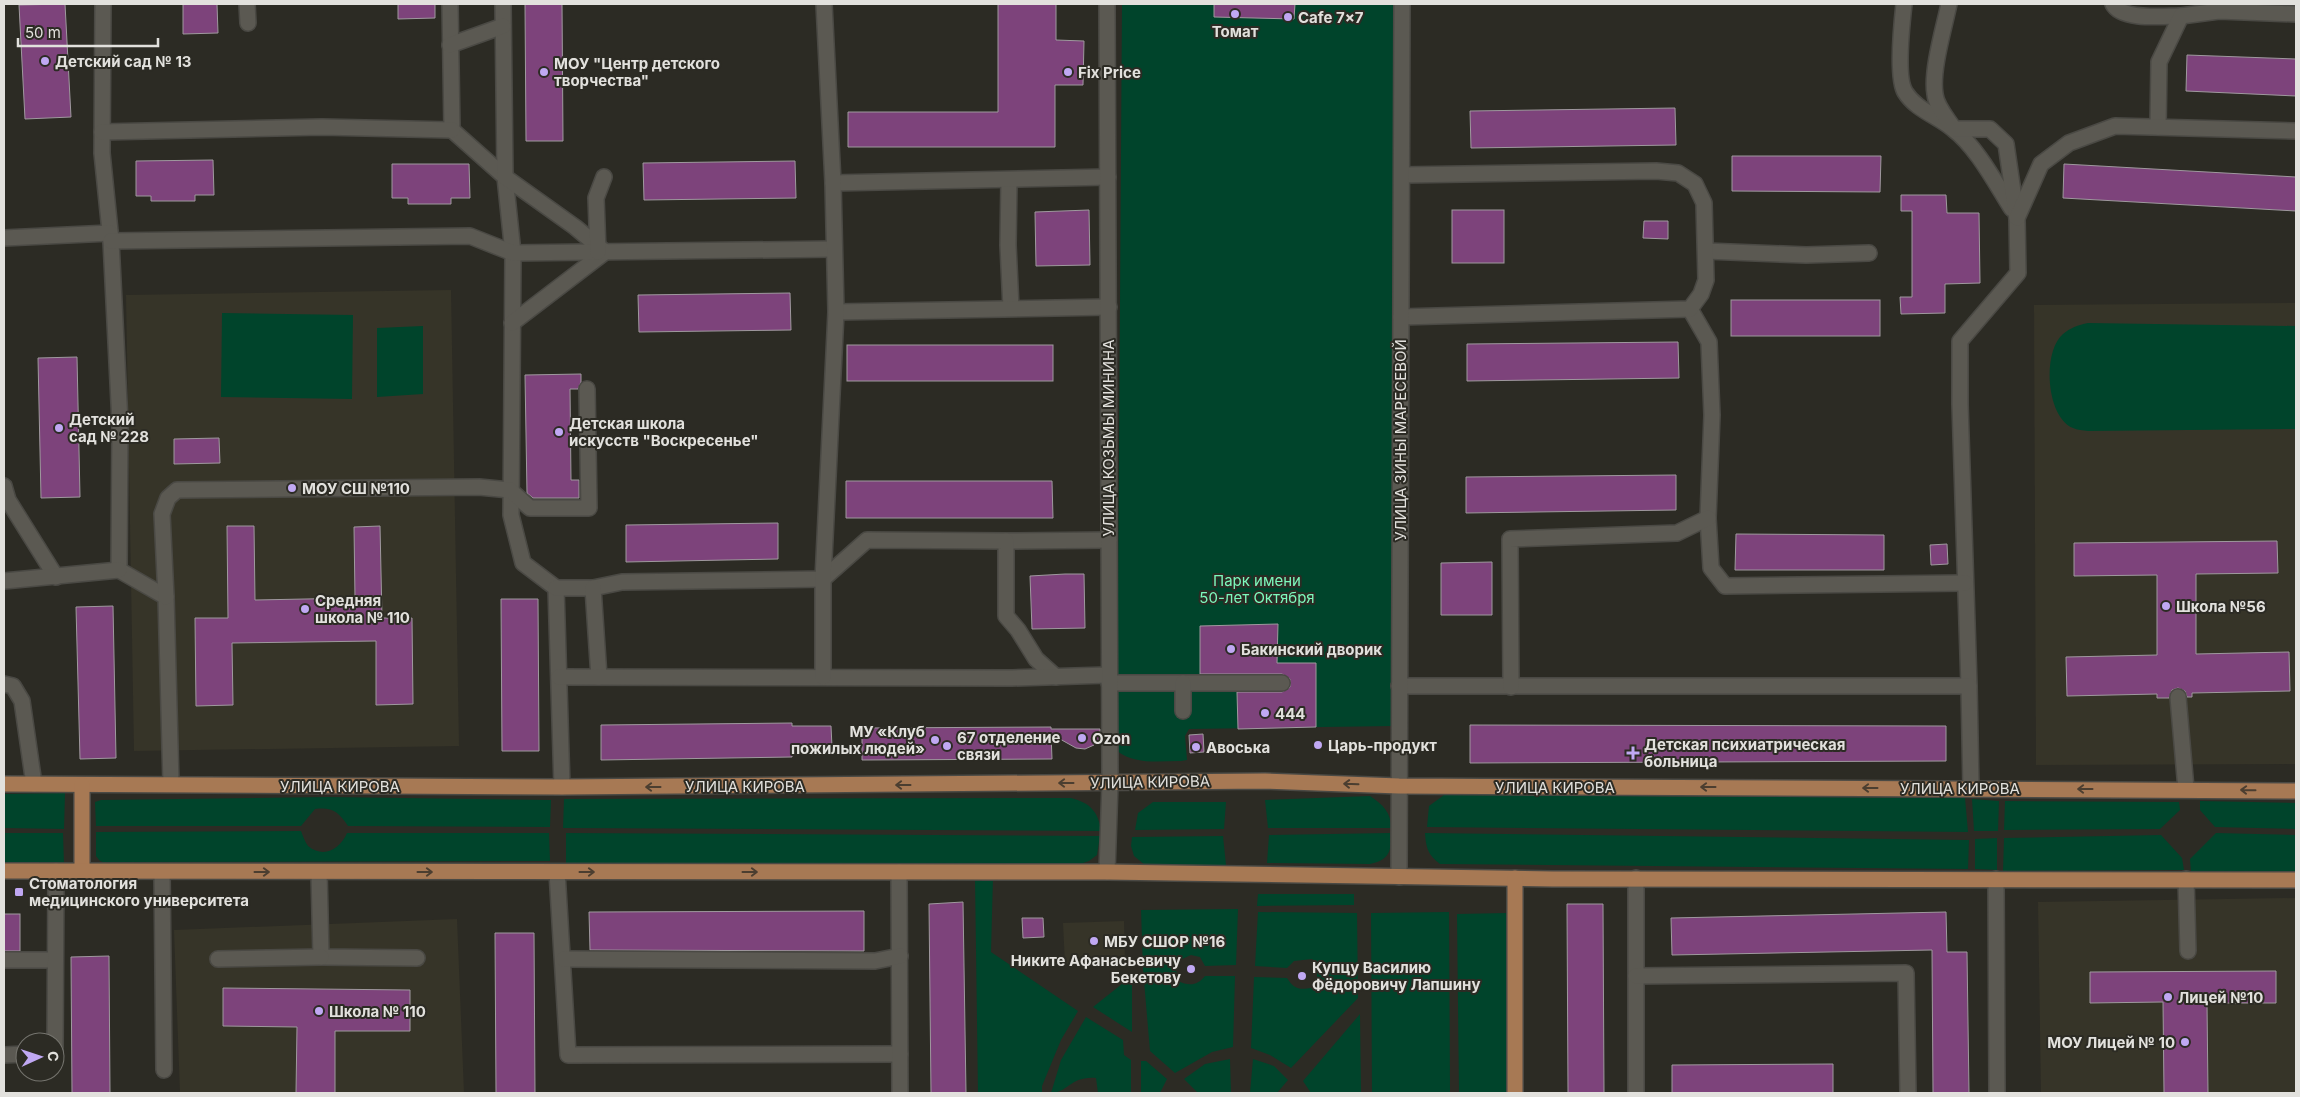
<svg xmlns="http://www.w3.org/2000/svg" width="2300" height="1097" font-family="Inter,sans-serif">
<rect width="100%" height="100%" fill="#2c2b24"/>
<g fill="#363428">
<polygon points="451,290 459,746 134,751 126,295"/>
<polygon points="2296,303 2296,764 2036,765 2034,305"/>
<polygon points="2296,898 2296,1093 2041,1093 2038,902"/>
<polygon points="457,919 464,1093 180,1093 174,930"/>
<polygon points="1124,921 1125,962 1065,964 1063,923"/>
</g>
<g fill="#00442b">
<path d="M 1122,4 L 1399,4 L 1395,726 L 1189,729 L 1185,736 L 1187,760 L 1181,761 C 1158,761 1136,765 1117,751 Z"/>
<polygon points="222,313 353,315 352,399 221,397"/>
<path d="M 2088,323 L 2296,326 L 2296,429 L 2088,431 C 2083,430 2077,430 2073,428 C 2046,417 2042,352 2063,334 C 2070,328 2078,325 2088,323 Z"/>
<polygon points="423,326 423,394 377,397 377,328"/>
<polygon points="65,793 64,829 4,828 4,794"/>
<polygon points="1444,795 1965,798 1968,832 1427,827 1429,806"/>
<path d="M 1370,796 C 1383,805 1391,812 1391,828 L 1268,828 L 1265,800 Z"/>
<path d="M 328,797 L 551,800 L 550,827 L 348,826 C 338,811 332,807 315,809 L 301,826 L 96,826 L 95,802 L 101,800 Z"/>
<path d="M 1071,798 C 1090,803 1098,811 1101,831 L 563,828 L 564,799 Z"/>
<polygon points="1972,799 1999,801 1998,831 1974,831"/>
<polygon points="2005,801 2179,802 2180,810 2160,829 2004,830"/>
<polygon points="2200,801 2296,803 2296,829 2215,827 2200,810"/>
<polygon points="1153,802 1226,802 1224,829 1135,830 1138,813"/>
<path d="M 301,831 C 303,836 305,842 308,846 C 324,859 340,849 347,833 L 549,833 L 550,861 L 103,862 L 100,861 L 96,856 L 96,832 Z"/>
<polygon points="4,833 63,833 64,864 4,864"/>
<polygon points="566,833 1100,836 1097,855 1089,861 1080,864 566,863"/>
<path d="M 1390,833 C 1392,850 1390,860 1370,864 L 1267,863 L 1269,835 Z"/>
<path d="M 1425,833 L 1969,840 L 1968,869 L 1440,864 C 1428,855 1426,848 1425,833 Z"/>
<polygon points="2216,833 2296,835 2296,871 2191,872 2190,859"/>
<polygon points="2161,835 2182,858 2184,870 2003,871 2004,838"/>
<polygon points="1223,836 1226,865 1145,865 1134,856 1131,846 1132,837"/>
<polygon points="1997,838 1997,870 1975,869 1975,839"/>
<polygon points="975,877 993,877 991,952 1078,1011 1061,1040 1042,1086 1042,1093 978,1093"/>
<polygon points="1258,894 1354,894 1354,905 1257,906"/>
<path d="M 1238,909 L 1236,965 L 1205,966 L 1200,957 L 1191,955 L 1180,960 L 1176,970 L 1178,981 C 1189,986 1197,986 1205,976 L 1235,976 L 1233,1047 L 1212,1052 L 1175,1073 L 1150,1051 L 1143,969 L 1141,910 Z"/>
<path d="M 1258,912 L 1357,913 L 1358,998 L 1291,1068 L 1270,1055 L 1251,1048 L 1254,977 L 1287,978 C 1294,989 1299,990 1311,988 L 1317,978 L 1317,964 L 1312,959 L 1294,961 L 1287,968 L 1255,966 Z"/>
<polygon points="1449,912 1450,1093 1372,1093 1371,913"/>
<polygon points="1507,913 1507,1093 1459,1093 1457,914"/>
<polygon points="1132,976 1132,1032 1093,1007"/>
<polygon points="1360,1014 1361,1093 1311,1093 1303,1081"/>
<path d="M 1086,1017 L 1123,1040 L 1124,1055 L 1131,1060 L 1131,1093 L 1098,1093 L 1096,1078 C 1070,1076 1068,1093 1051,1093 L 1061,1060 Z"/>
<polygon points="1230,1059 1231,1093 1198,1093 1184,1079 1205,1064"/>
<polygon points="1253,1059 1274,1066 1288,1080 1277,1093 1250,1093"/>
<polygon points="1141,1061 1146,1061 1167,1079 1160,1093 1141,1093"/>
</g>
<g fill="#7d437b" stroke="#9f999e">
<polygon points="65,4 71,117 25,119 19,5"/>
<polygon points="183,4 217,4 218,33 183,34"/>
<polygon points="398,4 435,4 435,18 398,19"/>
<polygon points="525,4 562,4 563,141 526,141"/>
<polygon points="998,4 1056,4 1056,40 1084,41 1083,85 1055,85 1055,147 848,147 848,112 998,112"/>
<polygon points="1214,4 1295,4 1294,19 1214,17"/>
<polygon points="2187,55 2296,59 2296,96 2186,91"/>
<polygon points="1675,108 1676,145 1471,148 1470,111"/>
<polygon points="1732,156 1881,156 1880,192 1732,191"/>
<polygon points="213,160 214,195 195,195 195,201 151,201 151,196 136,196 136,161"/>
<polygon points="795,161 796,198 644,200 643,163"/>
<polygon points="392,164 469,164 470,198 451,198 451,204 408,204 408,198 392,198"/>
<polygon points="2064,164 2296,177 2296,211 2063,198"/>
<polygon points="1901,195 1946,195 1947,213 1979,213 1980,283 1945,284 1945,313 1901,314 1900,297 1912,297 1912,211 1901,211"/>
<polygon points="1089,210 1090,265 1036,266 1035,212"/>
<rect x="1452" y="210" width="52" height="53"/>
<polygon points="1644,221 1668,221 1668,239 1643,238"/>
<polygon points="790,293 791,330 639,332 638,295"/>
<rect x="1731" y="300" width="149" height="36"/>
<polygon points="1678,342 1679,378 1467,381 1467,344"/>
<rect x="847" y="345" width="206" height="36"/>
<polygon points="77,357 80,497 41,498 38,358"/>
<polygon points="581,374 581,382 578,389 570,389 571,480 579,480 579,498 533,498 527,493 525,375"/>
<polygon points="219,438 220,463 174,464 174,439"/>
<polygon points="1676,475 1676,510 1466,513 1466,477"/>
<polygon points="846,481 1052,481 1053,518 846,518"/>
<polygon points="778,523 778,559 626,562 626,525"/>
<polygon points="227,526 254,526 255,600 355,598 354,527 380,526 382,618 412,618 413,704 376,705 376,641 232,643 233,705 196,706 195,618 228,618"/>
<polygon points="1736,534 1884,535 1884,570 1735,570"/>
<polygon points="2277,541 2278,573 2196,574 2196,654 2289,652 2290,691 2192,693 2192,697 2187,697 2185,691 2178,688 2172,690 2169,698 2157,698 2157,694 2067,696 2066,657 2157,655 2157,575 2074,576 2074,543"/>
<polygon points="1947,544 1948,564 1931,565 1930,545"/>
<polygon points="1492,562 1492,615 1441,615 1441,563"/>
<polygon points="1065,574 1084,574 1085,628 1032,629 1030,576"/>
<polygon points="501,599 538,599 539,751 502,751"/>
<polygon points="113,606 116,758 80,759 76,607"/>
<polygon points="1278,624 1277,663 1316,663 1316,727 1238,729 1237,692 1282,692 1290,687 1290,679 1282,674 1200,674 1200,626"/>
<polygon points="792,723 792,726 831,726 832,747 792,748 792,757 601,760 601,725"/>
<polygon points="1470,725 1946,726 1946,761 1470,763"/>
<polygon points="1051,727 1051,729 1100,729 1100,738 1094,745 1085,749 1076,748 1051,734 1052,759 862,760 862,728"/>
<polygon points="1203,734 1204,752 1190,753 1189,735"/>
<polygon points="963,902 966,1093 931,1093 929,904"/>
<polygon points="1567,904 1603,904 1604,1093 1568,1093"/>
<polygon points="864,911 864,951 590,950 589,912"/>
<polygon points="1946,912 1947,952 1967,952 1969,1093 1933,1093 1932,950 1672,955 1671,918"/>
<rect x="4" y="914" width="16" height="37"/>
<polygon points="1022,918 1043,918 1044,937 1023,938"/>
<polygon points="495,933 534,933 535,1093 496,1093"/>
<polygon points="109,956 110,1093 72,1093 71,957"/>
<polygon points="2276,971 2276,1003 2207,1003 2208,1093 2164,1093 2163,1002 2090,1003 2090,972"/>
<polygon points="223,988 410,990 410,1031 335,1031 335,1093 296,1093 297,1027 223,1026"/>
<polygon points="1833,1064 1833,1093 1672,1093 1672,1065"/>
</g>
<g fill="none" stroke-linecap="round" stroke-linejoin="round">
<defs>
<g id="minor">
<polyline points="103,4 102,153 111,241 120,423 119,570 166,597 171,784"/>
<polyline points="247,4 248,23"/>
<polyline points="450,4 452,130 505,177 513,253 511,515 523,563 556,588 562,787"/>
<polyline points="503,4 505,177 575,227 605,252 512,323"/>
<path d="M 1904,4 C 1902,22 1896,77 1905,92 C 1916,110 1938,116 1953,129 C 1977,147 1996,184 2012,209"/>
<path d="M 1949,4 C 1944,28 1931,71 1935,94 C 1936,106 1947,118 1954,129 L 1990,129 L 2006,144 L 2017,219 L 2018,273 L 1960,341 L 1960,404 L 1969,686"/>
<path d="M 2113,4 C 2122,21 2164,16 2181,16"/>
<polyline points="450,45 503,26"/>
<polyline points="2158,127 2159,62 2181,16 2219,11 2296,14"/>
<polyline points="102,132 322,127 452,130"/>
<polyline points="1009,180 1008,245 1011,308"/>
<polyline points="833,183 1108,177"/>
<polyline points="2017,218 2041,164 2069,143 2115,126 2296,131"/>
<polyline points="4,238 110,233"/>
<polyline points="111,241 470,236 513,253 834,249"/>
<polyline points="1706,251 1806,255 1869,253"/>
<polyline points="598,252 596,198 604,177"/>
<polyline points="1690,309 1709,342 1712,415 1708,518 1711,568 1725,586 1965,583"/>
<polyline points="836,312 1109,307"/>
<polyline points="1401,317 1690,309 1701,294 1706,280 1704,203 1695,184 1678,173 1656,171 1402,175"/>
<polyline points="4,486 8,500 56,577"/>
<polyline points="1006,541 1109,540"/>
<polyline points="4,581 119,570"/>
<polyline points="556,588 593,588 622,582 823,579 867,540 1006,541 1006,616 1018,630 1036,659 1056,677"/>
<polyline points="593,588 599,677"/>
<polyline points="166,597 162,514 168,498 177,490 479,487 510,490 530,508 589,508 587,389"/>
<polyline points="559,677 1012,678 1108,675"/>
<polyline points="823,677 823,579 836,312 833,183 824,4"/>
<polyline points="1109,683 1282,683"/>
<polyline points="1183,683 1183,711"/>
<polyline points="4,684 13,686 22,701 34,784"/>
<polyline points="1399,686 1969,686 1971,789"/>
<polyline points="1511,687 1510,539 1677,533 1708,518"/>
<polyline points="2178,697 2186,789"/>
<polyline points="162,872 164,1070"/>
<polyline points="319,872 321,957 417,958"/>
<polyline points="557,872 568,1055 900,1054"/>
<polyline points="899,872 900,1093"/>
<polyline points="1107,872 1110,783 1107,4"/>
<polyline points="1399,877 1402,4"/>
<polyline points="1636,878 1636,1093"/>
<polyline points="1996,879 1997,1093"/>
<polyline points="2186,879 2188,951"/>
<polyline points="218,959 321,957"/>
<polyline points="564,959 875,961 900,956"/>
<polyline points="4,960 54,960"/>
<polyline points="1636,976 1906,973 1908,1093"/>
<polyline points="55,1053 56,871"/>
<polyline points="4,1055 25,1054"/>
</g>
<g id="major">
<polyline points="4,784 562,787 1265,781 1399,786 2296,791"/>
<polyline points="82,785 82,872"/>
<polyline points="4,871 1107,872 1553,879 2296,880"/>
<polyline points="1515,878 1515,1093"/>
</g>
</defs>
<use href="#minor" stroke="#4a4944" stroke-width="18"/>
<use href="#major" stroke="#4a4944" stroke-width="18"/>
<use href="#minor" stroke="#5b5952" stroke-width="15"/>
<use href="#major" stroke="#a77954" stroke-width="15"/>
</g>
<defs><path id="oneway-shaft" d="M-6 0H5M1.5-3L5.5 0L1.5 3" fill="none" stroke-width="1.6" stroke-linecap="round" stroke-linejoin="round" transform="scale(1.25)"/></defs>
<g stroke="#4b3e30">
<use href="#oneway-shaft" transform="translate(1066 783) rotate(180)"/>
<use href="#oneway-shaft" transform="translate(1351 784) rotate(-178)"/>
<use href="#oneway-shaft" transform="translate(903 785) rotate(180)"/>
<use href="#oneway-shaft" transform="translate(653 787) rotate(180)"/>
<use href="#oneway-shaft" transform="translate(1708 787) rotate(-180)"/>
<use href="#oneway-shaft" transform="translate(1870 788) rotate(-180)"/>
<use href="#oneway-shaft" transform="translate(2085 789) rotate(-180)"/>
<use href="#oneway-shaft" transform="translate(2248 790) rotate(-179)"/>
<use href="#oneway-shaft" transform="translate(262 872)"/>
<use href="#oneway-shaft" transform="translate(425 872)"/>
<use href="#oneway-shaft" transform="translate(587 872)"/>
<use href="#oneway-shaft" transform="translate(750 872)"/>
</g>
<g fill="#c0a8f3" stroke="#2c2b24" stroke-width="2">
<circle cx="1235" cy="14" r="5"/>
<circle cx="1288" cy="17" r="5"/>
<circle cx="45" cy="61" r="5"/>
<circle cx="544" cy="72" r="5"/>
<circle cx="1068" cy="72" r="5"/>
<circle cx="59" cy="428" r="5"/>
<circle cx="559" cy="432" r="5"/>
<circle cx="292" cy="488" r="5"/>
<circle cx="2166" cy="606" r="5"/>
<circle cx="305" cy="609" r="5"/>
<circle cx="1231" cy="649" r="5"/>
<circle cx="1265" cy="713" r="5"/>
<circle cx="1082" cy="738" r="5"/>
<circle cx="935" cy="740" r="5"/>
<circle cx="1318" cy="745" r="5"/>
<circle cx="947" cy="746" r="5"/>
<circle cx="1196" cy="747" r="5"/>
<path d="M1630.5 745.5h5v5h5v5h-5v5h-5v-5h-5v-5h5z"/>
<rect x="14" y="887" width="10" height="10" rx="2.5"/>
<circle cx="1094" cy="941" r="5"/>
<circle cx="1191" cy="969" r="5"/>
<circle cx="1302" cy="976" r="5"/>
<circle cx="2168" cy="997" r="5"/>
<circle cx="319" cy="1011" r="5"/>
<circle cx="2185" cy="1042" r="5"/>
</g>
<g text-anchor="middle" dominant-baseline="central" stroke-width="4" stroke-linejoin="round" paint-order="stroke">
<g font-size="15" font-weight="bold" fill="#e2e1dd" stroke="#2c2b24" text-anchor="start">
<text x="1298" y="17">Cafe 7×7</text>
<text x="1235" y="31" text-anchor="middle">Томат</text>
<text x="55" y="61">Детский сад № 13</text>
<text x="554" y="63">МОУ "Центр детского<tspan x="554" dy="17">творчества"</tspan></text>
<text x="1078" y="72">Fix Price</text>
<text x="69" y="419">Детский<tspan x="69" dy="17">сад № 228</tspan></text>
<text x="569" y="423">Детская школа<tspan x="569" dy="17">искусств "Воскресенье"</tspan></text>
<text x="302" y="488">МОУ СШ №110</text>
<text x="315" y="600">Средняя<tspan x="315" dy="17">школа № 110</tspan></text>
<text x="2176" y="606">Школа №56</text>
<text x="1241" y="649">Бакинский дворик</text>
<text x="1275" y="713">444</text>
<text x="925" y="731" text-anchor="end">МУ «Клуб<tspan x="925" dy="17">пожилых людей»</tspan></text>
<text x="957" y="737">67 отделение<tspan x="957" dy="17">связи</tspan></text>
<text x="1092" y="738">Ozon</text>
<text x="1644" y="744">Детская психиатрическая<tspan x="1644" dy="17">больница</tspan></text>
<text x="1328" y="745">Царь-продукт</text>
<text x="1206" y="747">Авоська</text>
<text x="29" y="883">Стоматология<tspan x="29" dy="17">медицинского университета</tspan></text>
<text x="1104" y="941">МБУ СШОР №16</text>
<text x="1181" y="960" text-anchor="end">Никите Афанасьевичу<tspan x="1181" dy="17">Бекетову</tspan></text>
<text x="1312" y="967">Купцу Василию<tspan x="1312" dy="17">Фёдоровичу Лапшину</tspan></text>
<text x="2178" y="997">Лицей №10</text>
<text x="329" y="1011">Школа № 110</text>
<text x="2175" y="1042" text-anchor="end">МОУ Лицей № 10</text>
</g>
<g font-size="15" fill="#e2e1dd" stroke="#2c2b24">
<text transform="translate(1108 438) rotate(-90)">УЛИЦА КОЗЬМЫ МИНИНА</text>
<text transform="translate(1400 440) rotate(-90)">УЛИЦА ЗИНЫ МАРЕСЕВОЙ</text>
<text transform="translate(1150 782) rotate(-1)">УЛИЦА КИРОВА</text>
<text x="340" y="786">УЛИЦА КИРОВА</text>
<text x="745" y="786">УЛИЦА КИРОВА</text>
<text x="1555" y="787">УЛИЦА КИРОВА</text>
<text x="1960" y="788">УЛИЦА КИРОВА</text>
</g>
<g font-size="15" fill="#7cf9bc" stroke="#2c2b24">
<text x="1257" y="580">Парк имени<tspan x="1257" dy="17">50-лет Октября</tspan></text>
</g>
</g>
<rect width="2300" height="1097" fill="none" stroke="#e2e1dd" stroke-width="10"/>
<g transform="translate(40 1057) rotate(87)"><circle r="24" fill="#2c2b24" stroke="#75746e"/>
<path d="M0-4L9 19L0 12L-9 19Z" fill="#c0a8f3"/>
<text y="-8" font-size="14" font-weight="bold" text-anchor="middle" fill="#e2e1dd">С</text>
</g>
<path d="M18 38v8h140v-8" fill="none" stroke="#e2e1dd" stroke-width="2.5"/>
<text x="25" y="38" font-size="15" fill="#e2e1dd" stroke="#2c2b24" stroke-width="4" paint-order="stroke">50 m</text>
</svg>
